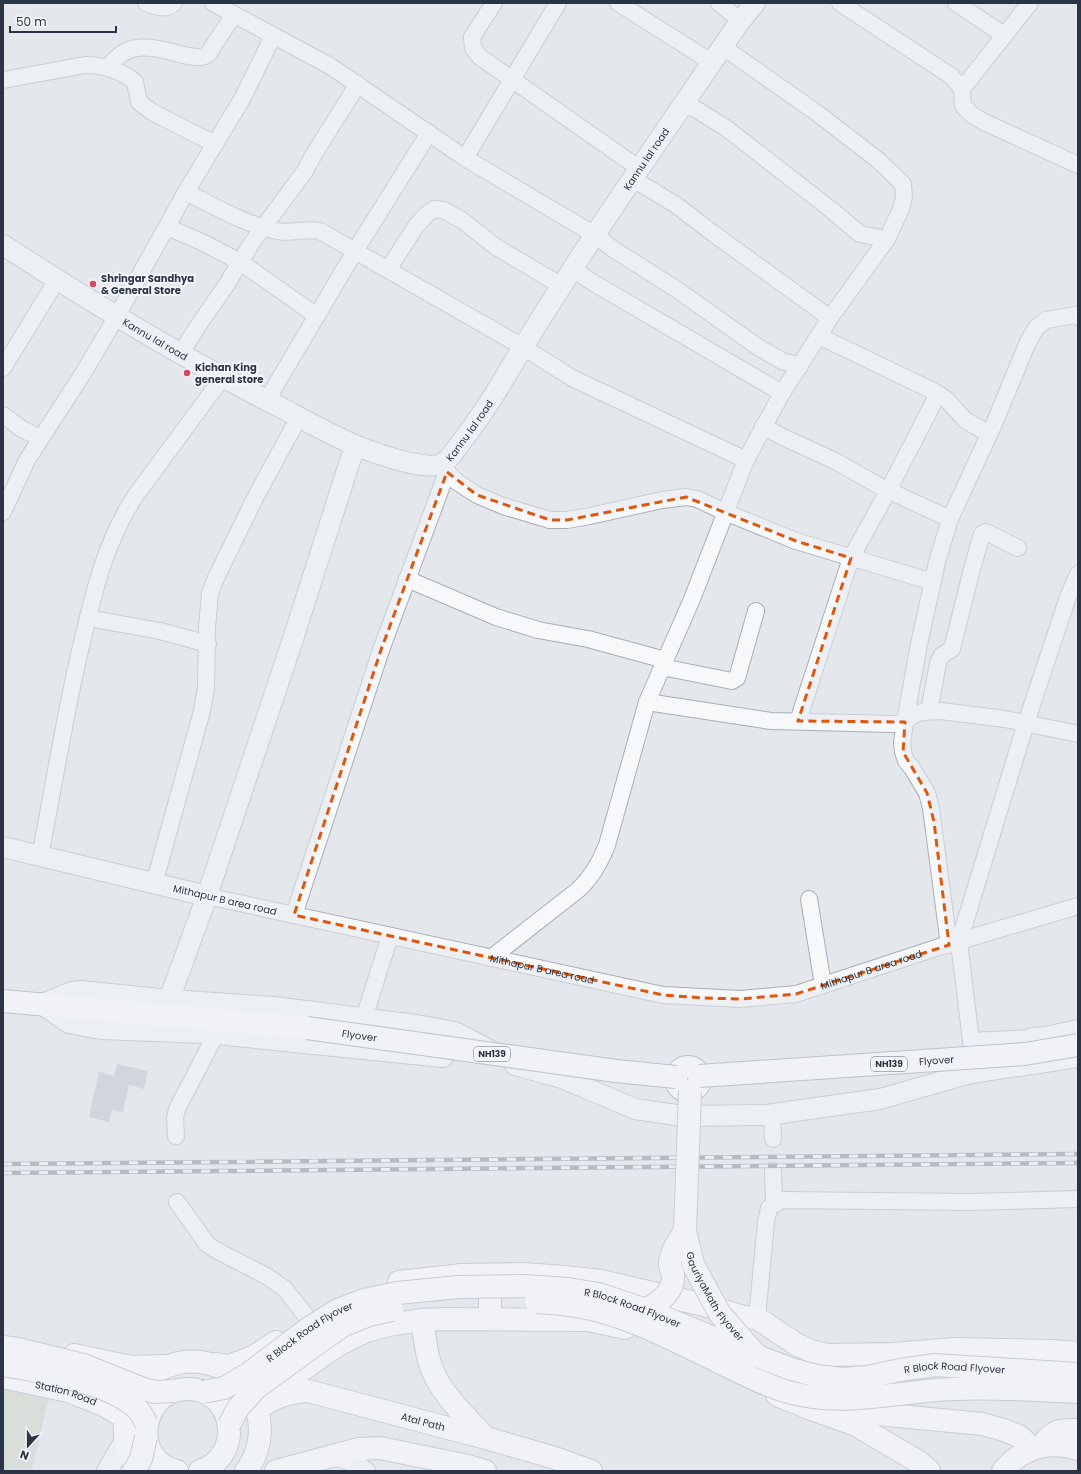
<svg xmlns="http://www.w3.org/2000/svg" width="1081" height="1474" font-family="Poppins,sans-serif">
<rect width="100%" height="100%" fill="#e4e7ec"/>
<polygon fill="#c9d6c5" points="3,1389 50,1393 32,1469 29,1471 3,1471"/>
<polygon fill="#bbc0ca" points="117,1064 148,1071 144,1089 129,1085 123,1112 112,1110 109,1122 89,1117 99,1072 114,1076"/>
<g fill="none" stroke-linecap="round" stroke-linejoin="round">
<defs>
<g id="minor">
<path d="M 146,3 C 156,7 166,11 174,3"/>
<polyline points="213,3 330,66 465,158 595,235 613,249 676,289 758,347 782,361 800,366"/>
<polyline points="494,3 472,37 473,48 480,57 640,169"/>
<polyline points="618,3 713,63"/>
<polyline points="719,3 741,21"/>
<polyline points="840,3 951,76 962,89 963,106 972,115 984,122 1078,165"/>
<polyline points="956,3 1004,35"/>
<path d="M 109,67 C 138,23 191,69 208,54 C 211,51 213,46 215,43 C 221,34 228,24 234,15"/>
<path d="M 3,80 L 85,65 C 104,65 120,70 135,82 L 139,102 L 152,112 L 215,144"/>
<polyline points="962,89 1030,3"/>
<polyline points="684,105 694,108 726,128 829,208 860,234 887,239"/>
<polyline points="465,158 558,3"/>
<polyline points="633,179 676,205 714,234 830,318"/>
<path d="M 186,192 C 214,206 246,225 277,231 C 291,234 305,228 320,231 L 523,347 L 572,378 L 746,460"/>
<polyline points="167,227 204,243 240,262 317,316"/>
<polyline points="573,269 592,282 782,393"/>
<polyline points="388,270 416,226 427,214 434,209 444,210 463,221 496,247 562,286"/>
<polyline points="819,336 933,391 946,399 965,420 989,434"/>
<polyline points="181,353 198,326 227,284 251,244 305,171 314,154 358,84"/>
<polyline points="3,368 57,280"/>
<polyline points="267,400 355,251 429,133"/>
<polyline points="3,415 22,429 40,438"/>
<polyline points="763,426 783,437 835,461 883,488 950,519"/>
<polyline points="440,465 457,482 477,495 503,506 550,520 567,520 590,516 662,500 686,497 697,499 725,512 796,541 933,582"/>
<polyline points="3,512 27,460 82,375 117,316 186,192 242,99 273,36"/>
<polyline points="407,579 496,617 538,630 588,639 665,660"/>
<polyline points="88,618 160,631 208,644"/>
<polyline points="662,667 732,681 737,678 756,611"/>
<polyline points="647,702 771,721 894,724 905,722 913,715 922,712 941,711 1005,719 1078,734"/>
<polyline points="929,711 938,663 942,655 952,649 972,569 982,534 986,532 1018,548"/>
<polyline points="798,721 851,558 888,491 938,394"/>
<path d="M 40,856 C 54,785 65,713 82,642 C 94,591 106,540 136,495 L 223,377"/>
<polyline points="154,884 202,711 206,688 207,627 210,594 214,582 255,498 299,417"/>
<path id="s1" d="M 207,896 L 663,995 L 740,999 L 796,994 L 939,947 L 1078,906"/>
<polyline points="809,899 823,985"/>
<polyline points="294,915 381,650 447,472"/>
<polyline points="949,945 931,808 927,793 912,768 906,761 903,752 902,743 905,722 919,644 937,562 950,519 994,424 1028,342 1036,328 1046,320 1075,315 1078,317"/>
<path d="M 491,958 L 578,890 C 592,877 600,863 607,845 L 647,702 L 692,599 L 746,460 L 782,393 L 830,318 L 887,239 L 901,209 L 904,197 L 903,184 L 878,160 L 817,113 L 723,47"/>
<polyline points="364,1018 390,936"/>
<polyline points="971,1041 1032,1038"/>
<polyline points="975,1067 971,1041 959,942 1026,723 1068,597 1078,574"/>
<polyline points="772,1114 773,1139"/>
<polyline points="176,1136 175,1118 177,1109 216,1034"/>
<polyline points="773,1171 774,1204"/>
<polyline points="177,1202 207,1244 216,1250 268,1277 285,1289 309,1320"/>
<polyline points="757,1318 766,1222 769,1208 782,1200 970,1202 1078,1199"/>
<polyline points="330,1456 359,1465 367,1471"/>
</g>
<g id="tertiary">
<path id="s2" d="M 3,245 C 91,302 181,357 274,404 C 301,418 330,435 357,446 C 375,453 424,471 442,464 C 449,460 454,452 459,445 C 476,423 491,401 505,377 C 577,256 659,141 738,24 L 755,3"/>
<polyline points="3,847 207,896"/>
<polyline points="169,1000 207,896 293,639 355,445"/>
<polyline points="42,1004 69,1023 101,1029 206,1033 443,1057"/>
<polyline points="42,1004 72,992 81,991 169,1000 274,1007 416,1025 455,1032 493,1052"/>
<polyline points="1035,1064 1032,1038 1046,1037 1078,1030"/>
<polyline points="515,1065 562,1078 635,1109 683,1116 767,1115 880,1099 971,1073 1078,1057"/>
<polyline points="107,1471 125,1440"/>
</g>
<g id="secondary">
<polyline points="490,1275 490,1319"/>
<polyline points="399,1282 462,1275 523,1274 564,1277 601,1281 704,1305 744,1317 757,1318 796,1344 811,1351 826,1355 893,1354 955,1349 1052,1351 1078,1353"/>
<polyline points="74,1355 131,1367 166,1366"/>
<polyline points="214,1364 229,1366 253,1357 276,1342"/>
<path id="s3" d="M 3,1377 L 68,1391 L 104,1405 L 125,1418"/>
<polyline points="777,1395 811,1409 856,1425 919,1462 929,1471"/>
<polyline points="256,1402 338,1345 366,1331 393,1324 423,1320 445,1319 588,1320 625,1328"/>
<polyline points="839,1415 878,1414 982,1424 1004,1430 1019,1436 1032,1448"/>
<path d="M 1044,1443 C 1054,1429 1063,1430 1078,1430"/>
<path d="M 140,1471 C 95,1412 158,1336 226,1370"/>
<path d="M 246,1471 C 264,1447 264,1417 249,1392"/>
<path d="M 1003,1471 C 1023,1447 1048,1440 1078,1449"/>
</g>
<g id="primary">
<path d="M 423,1320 C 424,1336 427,1359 434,1374 C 446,1399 467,1418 486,1438"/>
<path id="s4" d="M 257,1409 C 276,1396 286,1393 308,1391 L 486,1438 L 555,1458 L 591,1471"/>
<path d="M 177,1471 C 130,1461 140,1389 188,1389 C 234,1389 246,1455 200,1471"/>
<polyline points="276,1471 358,1449 380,1448 468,1466 485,1471"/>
</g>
<g id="trunk">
<polyline points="3,1001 307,1028"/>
<circle cx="688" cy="1079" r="12"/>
</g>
</defs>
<use href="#minor" stroke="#a9aeb7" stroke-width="18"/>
<use href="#tertiary" stroke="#a9aeb7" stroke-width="22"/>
<use href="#secondary" stroke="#a9aeb7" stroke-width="24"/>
<use href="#primary" stroke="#a3abb8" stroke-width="24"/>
<use href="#trunk" stroke="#8b94a3" stroke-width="24"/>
<use href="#minor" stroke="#f7f8fa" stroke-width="16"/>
<use href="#tertiary" stroke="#f7f8fa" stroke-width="20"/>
<use href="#secondary" stroke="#fff" stroke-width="22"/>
<use href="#primary" stroke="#fff" stroke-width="22"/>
<use href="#trunk" stroke="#fff" stroke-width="22"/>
<defs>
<g id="rail">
<polyline points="3,1164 1078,1154"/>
<polyline points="3,1173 1078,1163"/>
</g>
</defs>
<use href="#rail" stroke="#7d8696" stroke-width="4.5"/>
<use href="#rail" stroke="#f4f6f9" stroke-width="3" stroke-dasharray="9" stroke-linecap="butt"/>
<defs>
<g id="secondary-bridge">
<path id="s5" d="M 690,1091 L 685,1231 L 693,1264 L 703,1283 L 720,1314 L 757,1356"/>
<path d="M 646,1310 C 659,1302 675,1292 673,1274 C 672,1271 670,1268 670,1265 C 669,1254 679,1240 685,1231"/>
</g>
<g id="primary-bridge">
<path d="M 536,1302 C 557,1303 576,1305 596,1310 C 639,1321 679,1343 719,1362 C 741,1373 764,1385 788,1392 C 846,1408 897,1391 954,1389 C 995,1387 1037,1390 1078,1392"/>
<polyline points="3,1347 18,1349 83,1365 143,1389 155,1392 174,1391"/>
<path d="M 3,1365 C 18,1367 33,1370 48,1374 C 76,1380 111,1387 134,1406 C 139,1410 143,1416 146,1423"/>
<path id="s6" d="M 203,1392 L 224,1388 L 248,1374 L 309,1328 L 338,1310 L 364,1300 L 397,1293 L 458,1287 L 524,1286 L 568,1289 L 599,1294 L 646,1310 L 757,1356 L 791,1369 L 817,1376 L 842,1379 L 868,1377 L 900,1370 L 935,1365 L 1078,1374"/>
<polyline points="229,1425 238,1408 256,1388 318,1343 344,1325 369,1315 392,1310"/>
<polyline points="134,1471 141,1459 146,1437"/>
</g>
<g id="trunk-bridge">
<path id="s7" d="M 307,1028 L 616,1071 L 676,1077"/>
<path id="s8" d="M 699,1076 L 1025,1054 L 1078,1045"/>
</g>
</defs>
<use href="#secondary-bridge" stroke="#a9aeb7" stroke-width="24" stroke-linecap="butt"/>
<use href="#primary-bridge" stroke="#a3abb8" stroke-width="24" stroke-linecap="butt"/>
<use href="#trunk-bridge" stroke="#8b94a3" stroke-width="24" stroke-linecap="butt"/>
<use href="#secondary-bridge" stroke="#fff" stroke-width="22"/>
<use href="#primary-bridge" stroke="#fff" stroke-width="22"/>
<use href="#trunk-bridge" stroke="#fff" stroke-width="22"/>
</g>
<path d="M0 0H1081V1474H0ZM 447,472 L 477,495 L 550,520 L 567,520 L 686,497 L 796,541 L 851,558 L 798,721 L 905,722 L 903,752 L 927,793 L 934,822 L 949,945 L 796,994 L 740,999 L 704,998 L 663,995 L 294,915 L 381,650 Z" fill="#e4e7ec" fill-opacity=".55" fill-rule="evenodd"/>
<path fill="none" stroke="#df570f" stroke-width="3" stroke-dasharray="8 5" stroke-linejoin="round" d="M 447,472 L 477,495 L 550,520 L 567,520 L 686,497 L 796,541 L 851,558 L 798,721 L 905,722 L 903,752 L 927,793 L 934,822 L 949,945 L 796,994 L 740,999 L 704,998 L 663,995 L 294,915 L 381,650 Z"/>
<g fill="#d1495b" stroke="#f4f6f9" stroke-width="1.5">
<circle cx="93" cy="284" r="4"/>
<circle cx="187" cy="373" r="4"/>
</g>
<g text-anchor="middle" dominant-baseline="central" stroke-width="4" stroke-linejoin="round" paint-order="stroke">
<g fill="#f4f6f9" stroke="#676e7b" stroke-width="1">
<rect x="474" y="1047" width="36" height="14" rx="3"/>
<rect x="871" y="1057" width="36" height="14" rx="3"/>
</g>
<g font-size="9" font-weight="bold" fill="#2b3445">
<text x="492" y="1054">NH139</text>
<text x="889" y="1064">NH139</text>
</g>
<g font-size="10" fill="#2b3445" stroke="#f4f6f9">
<text stroke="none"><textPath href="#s2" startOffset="863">Kannu lal road</textPath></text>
<text stroke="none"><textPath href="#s2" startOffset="179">Kannu lal road</textPath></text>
<text stroke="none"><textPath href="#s2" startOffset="539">Kannu lal road</textPath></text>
<text transform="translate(225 900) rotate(13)">Mithapur B area road</text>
<text stroke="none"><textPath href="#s1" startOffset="343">Mithapur B area road</textPath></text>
<text stroke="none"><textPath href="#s1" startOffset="679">Mithapur B area road</textPath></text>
<text stroke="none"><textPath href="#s7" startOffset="53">Flyover</textPath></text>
<text stroke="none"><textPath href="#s8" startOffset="238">Flyover</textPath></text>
<text stroke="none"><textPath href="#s5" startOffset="213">GauriyaMath Flyover</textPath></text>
<text stroke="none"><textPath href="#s6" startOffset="460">R Block Road Flyover</textPath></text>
<text stroke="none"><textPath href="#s6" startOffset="124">R Block Road Flyover</textPath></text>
<text stroke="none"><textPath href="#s6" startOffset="796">R Block Road Flyover</textPath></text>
<text stroke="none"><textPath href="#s3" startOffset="65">Station Road</textPath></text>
<text stroke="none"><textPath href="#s4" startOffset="174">Atal Path</textPath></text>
</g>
<g font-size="10" font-weight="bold" fill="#2b3445" stroke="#f4f6f9" text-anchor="start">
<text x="101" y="278">Shringar Sandhya<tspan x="101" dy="12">&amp; General Store</tspan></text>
<text x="195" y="367">Kichan King<tspan x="195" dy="12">general store</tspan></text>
</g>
</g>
<rect width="1081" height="1474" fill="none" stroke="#2b3445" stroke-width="8"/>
<g transform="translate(28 1446) rotate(201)" stroke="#f4f6f9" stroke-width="3" paint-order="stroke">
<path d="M0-3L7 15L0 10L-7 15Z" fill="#2b3445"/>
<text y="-6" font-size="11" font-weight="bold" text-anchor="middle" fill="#2b3445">N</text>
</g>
<path d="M10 26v6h106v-6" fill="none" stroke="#2b3445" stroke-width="2"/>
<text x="16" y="26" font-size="12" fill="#2b3445" stroke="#f4f6f9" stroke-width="3" paint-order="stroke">50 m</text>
</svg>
